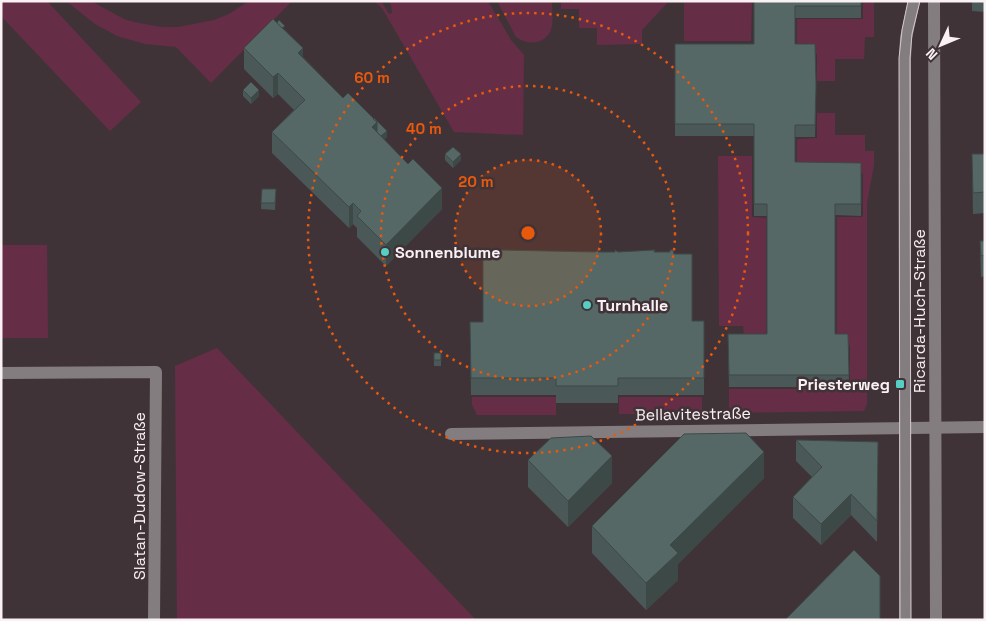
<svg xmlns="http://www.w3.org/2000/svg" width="986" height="621" font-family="'Space Grotesk',sans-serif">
<rect width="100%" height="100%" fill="#403338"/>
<g fill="#662d47">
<polygon points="1,1 47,1 141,102 110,131 1,16"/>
<polygon points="66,1 91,1 124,19 134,22 161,27 178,27 214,20 229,14 249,1 292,1 211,83 176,47 145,44 117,36 95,24"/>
<polygon points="374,1 381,1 389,14 392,13 391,5 388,1 488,1 511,40 524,55 523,135 454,132 382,8"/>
<path d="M 497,1 L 552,1 C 552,9 553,18 552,26 C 548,45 528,46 516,37 Z"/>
<polygon points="561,1 669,1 642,30 642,44 597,45 597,28 579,28 579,9 561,9"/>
<polygon points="684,1 752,1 751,41 684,41"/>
<polygon points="863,1 874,1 874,37 865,37 864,59 835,59 835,81 817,81 817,54 797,54 797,19 863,19"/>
<polygon points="817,113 835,113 835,135 865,135 865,151 874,151 874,165 867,203 867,404 864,411 733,413 729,407 729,389 850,389 850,345 837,344 837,217 863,217 863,173 797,173 797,139 817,138"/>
<polygon points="718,156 752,156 752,217 766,218 766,335 744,335 743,326 719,326"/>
<polygon points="1,245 47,245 48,338 1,338"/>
<polygon points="217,348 476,620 177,620 175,366"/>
<polygon points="472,397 556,397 556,415 477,415 472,405"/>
<rect x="619" y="397" width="83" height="17"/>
</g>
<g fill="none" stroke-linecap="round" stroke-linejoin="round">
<g stroke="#847d7f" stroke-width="12">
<polyline points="934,1 936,620"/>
<polyline points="1,373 156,372 154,620"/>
<polyline points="451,434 985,427"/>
<polyline points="905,620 905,59 906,38 914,1"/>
</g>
<g stroke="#d4cace" stroke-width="1">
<polyline points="900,620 899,58 902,30 908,1"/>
<polyline points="911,620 910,58 912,34 920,1"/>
</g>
</g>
<g fill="#4a5958">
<polygon points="754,1 861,1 861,18 795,18 795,44 816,84 815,137 795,137 795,162 861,163 861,216 835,215 835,334 848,334 849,387 729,387 728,334 767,334 767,216 754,216 754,136 675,136 675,44 754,44"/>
<polygon points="972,1 985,1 985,12 972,11"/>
<polygon points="285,30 303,57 343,98 387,137 384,139 442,209 386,266 357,237 357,228 353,224 349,228 272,153 272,132 294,110 278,94 273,98 244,69 244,48"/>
<polygon points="243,90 259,96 251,104 243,96"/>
<polygon points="445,154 461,160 453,168 445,160"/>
<polygon points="972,154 985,154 985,213 973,214"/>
<polygon points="262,189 276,189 275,210 261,209"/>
<polygon points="980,241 985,241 985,276 981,277"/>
<polygon points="599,252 655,252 674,254 692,321 704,321 704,395 618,395 618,403 556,403 556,395 471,395 470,322 483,322"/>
<rect x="434" y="353" width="7" height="13"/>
<polygon points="796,440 878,442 877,542 851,515 821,545 793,518 793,497 812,477 796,461"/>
<polygon points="528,460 612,483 568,527 528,487"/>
<polygon points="764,478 678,564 678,580 646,610 592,553 592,526"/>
</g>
<g fill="#3c4947">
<polygon points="303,48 303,69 298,53"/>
<polygon points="278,73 278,94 273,98 273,77"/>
<polygon points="259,90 259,96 251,104 251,98"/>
<polygon points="377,122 377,143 372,127"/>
<polygon points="387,131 387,137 379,144 379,138"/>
<polygon points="461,154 461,160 453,168 453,162"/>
<polygon points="442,188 442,209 386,266 386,245"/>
<polygon points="353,203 353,224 349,228 349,207"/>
<polygon points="764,452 764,478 678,564 678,580 646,610 646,583 670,545"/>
<polygon points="612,456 612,483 568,527 568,501"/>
<polygon points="851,494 851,515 821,545 821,524"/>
</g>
<g fill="#566866" stroke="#3c4947">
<polygon points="754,1 861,1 861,6 795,6 795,44 815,44 816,84 815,125 795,125 795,162 861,163 861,204 835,204 835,334 848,334 849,375 729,375 728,334 767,334 767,204 754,204 754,124 675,124 675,44 754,44"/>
<polygon points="273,19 303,48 298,53 343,98 348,93 377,122 372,127 408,164 413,159 442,188 386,245 357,216 361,211 353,203 349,207 272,132 305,100 278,73 273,77 244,48"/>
<polygon points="279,20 285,26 282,28 277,23"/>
<polygon points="251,82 259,90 251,98 243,90"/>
<polygon points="374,118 387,131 381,136 377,132 377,122 373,119"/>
<polygon points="453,147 461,154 453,162 445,154"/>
<polygon points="972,154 985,154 985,192 973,193"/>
<polygon points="262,189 276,189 275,203 261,203"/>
<polygon points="980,241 985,241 985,255 981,256"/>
<polygon points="501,250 595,252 599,250 598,252 615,252 615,250 618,252 655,250 654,252 670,252 670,250 673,250 674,254 692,254 692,321 704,321 704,378 618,378 618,386 556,386 556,378 471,378 470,322 483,322 483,254 501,254"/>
<rect x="434" y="353" width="7" height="7"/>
<polygon points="746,433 764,452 670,545 678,553 646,583 592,526 684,434"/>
<polygon points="591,436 612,456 568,501 528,460 551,438"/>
<polygon points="796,440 878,442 877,521 851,494 821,524 793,497 822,467"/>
<polygon points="854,550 880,576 880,620 785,620"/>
</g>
<circle cx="528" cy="233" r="73" fill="#e8590c" fill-opacity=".12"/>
<g fill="none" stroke="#e8590c" stroke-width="2.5" stroke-dasharray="2.5 5">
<circle cx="528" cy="233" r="73"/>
<circle cx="528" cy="233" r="147"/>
<circle cx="528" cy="233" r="220"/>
</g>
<g fill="#56cec4" stroke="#403338" stroke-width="2">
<circle cx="385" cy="252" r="5"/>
<circle cx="587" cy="305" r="5"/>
<rect x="895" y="379" width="10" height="10" rx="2.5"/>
</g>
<g text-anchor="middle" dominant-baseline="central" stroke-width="5" stroke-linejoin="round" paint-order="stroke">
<g font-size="16" font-weight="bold" fill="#faf1f4" stroke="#403338" text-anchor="start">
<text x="395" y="252">Sonnenblume</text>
<text x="597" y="305">Turnhalle</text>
<text x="890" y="384" text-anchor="end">Priesterweg</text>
</g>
<g font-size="16" fill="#faf1f4" stroke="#403338">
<text transform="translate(919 311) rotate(-90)">Ricarda-Huch-Straße</text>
<text transform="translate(693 414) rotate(-1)">Bellavitestraße</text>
<text transform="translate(139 496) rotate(-90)">Slatan-Dudow-Straße</text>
</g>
</g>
<circle cx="528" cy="233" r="8" fill="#e8590c" stroke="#403338" stroke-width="2.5"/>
<g font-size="15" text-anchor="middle" font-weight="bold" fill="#e8590c" stroke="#403338" stroke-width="5" stroke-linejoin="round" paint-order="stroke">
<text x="372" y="83">60 m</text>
<text x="424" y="134">40 m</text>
<text x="476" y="187">20 m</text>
</g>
<rect width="986" height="621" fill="none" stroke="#faf1f4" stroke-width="5"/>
<g transform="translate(941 45) rotate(226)" stroke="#403338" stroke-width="4" paint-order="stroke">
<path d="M0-4L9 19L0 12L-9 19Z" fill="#faf1f4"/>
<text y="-8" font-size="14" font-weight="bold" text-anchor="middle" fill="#faf1f4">N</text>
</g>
</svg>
